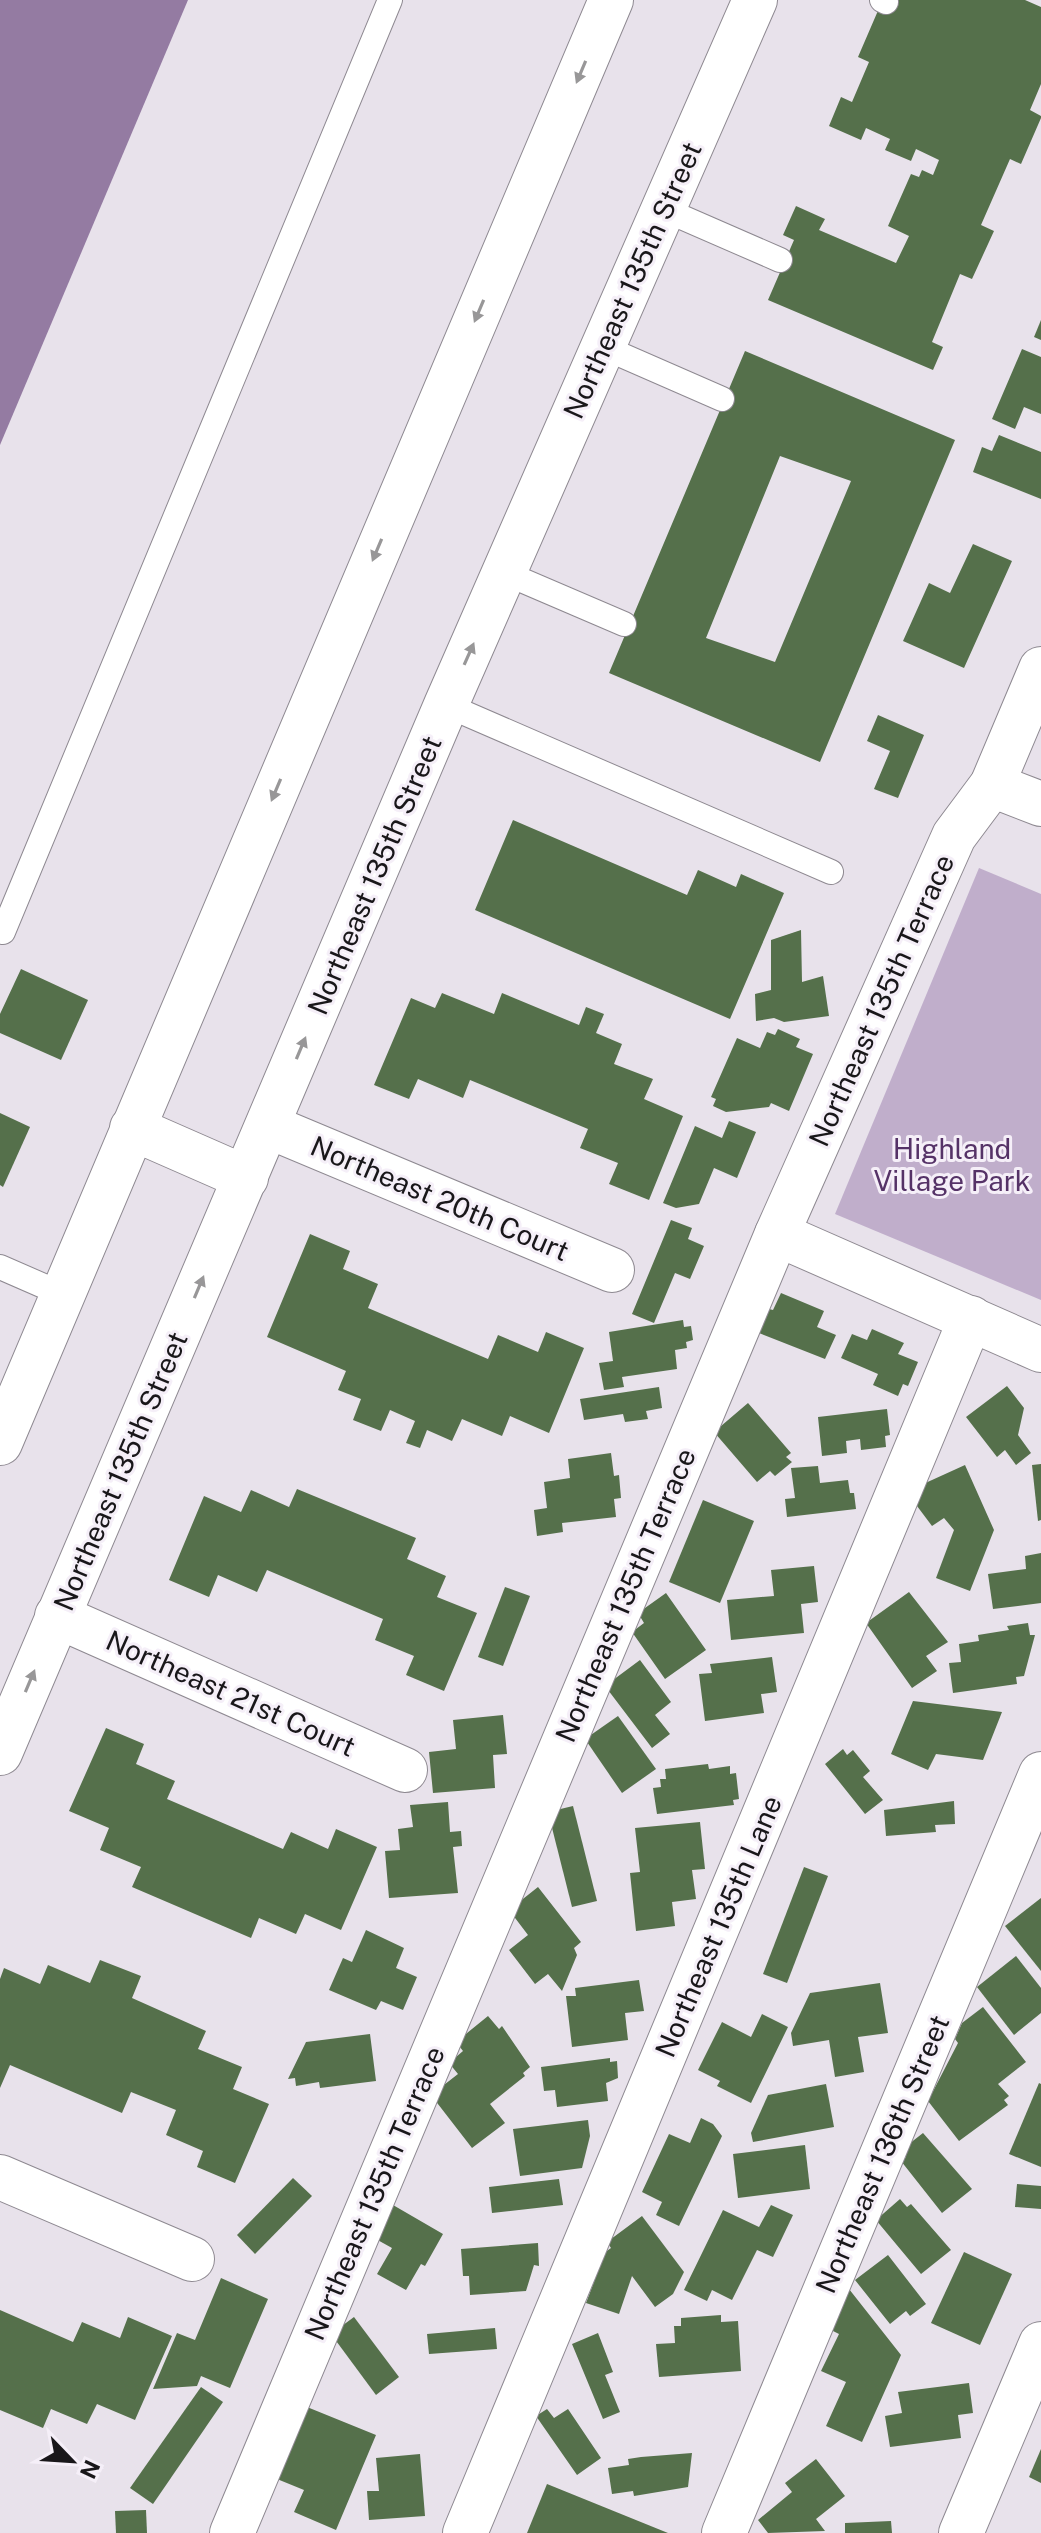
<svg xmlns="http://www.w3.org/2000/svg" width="1041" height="2533" font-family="'Public Sans',sans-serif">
<rect width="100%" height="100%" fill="#e8e2eb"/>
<polygon fill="#c0aecb" points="979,868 1041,894 1041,1300 835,1214"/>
<polygon fill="#947ba2" points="0,0 188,0 0,445"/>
<g fill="#55704b" fill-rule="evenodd">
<polygon points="894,0 1025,0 1041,7 1041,84 1030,110 1041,116 1041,118 1021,164 1010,159 981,225 994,231 972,279 960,274 932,342 943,347 933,370 768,300 794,240 783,235 796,206 825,219 819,230 896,263 909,236 888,226 911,174 919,177 922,170 933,175 939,160 916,149 911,161 885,150 890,139 866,128 861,140 829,126 841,97 852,102 869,62 858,57 880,6"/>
<polygon points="1041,320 1041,340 1034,337"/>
<polygon points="1022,349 1041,357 1041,414 1024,407 1015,429 992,419"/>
<path d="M 745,351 L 955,440 L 820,762 L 609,673 ZM 780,456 L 851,481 L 775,662 L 706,638 Z"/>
<polygon points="999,435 1041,452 1041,499 973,472 982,447 992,451"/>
<polygon points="973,544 1012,561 964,668 903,641 929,583 950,593"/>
<polygon points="878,715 924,735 898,798 874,789 890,751 867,741"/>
<polygon points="513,820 687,895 698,870 736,887 741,874 784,893 730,1019 475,910"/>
<polygon points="801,930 802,982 823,976 829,1016 784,1022 774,1018 756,1021 755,994 771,990 771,940"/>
<polygon points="21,969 88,1000 61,1060 0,1033 0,1014"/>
<polygon points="442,993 494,1014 502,993 579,1025 586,1007 604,1014 596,1033 622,1044 614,1064 653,1079 644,1099 683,1116 649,1200 609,1184 618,1163 580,1148 588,1129 470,1080 463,1098 418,1079 409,1099 374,1085 411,998 435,1008"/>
<polygon points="778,1029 800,1039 796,1047 813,1054 789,1111 771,1103 769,1107 726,1112 713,1106 716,1099 711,1097 737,1038 760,1048 767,1032 775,1035"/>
<polygon points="0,1113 30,1127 3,1187 0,1185"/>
<polygon points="729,1121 756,1132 737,1178 714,1168 699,1204 676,1208 663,1203 695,1126 722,1138"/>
<polygon points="671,1220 692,1228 688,1239 704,1246 690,1279 675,1273 654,1323 632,1314"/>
<polygon points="310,1234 350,1251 343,1269 378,1284 368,1308 488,1359 498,1335 538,1352 546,1332 584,1348 549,1433 510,1416 502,1436 462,1419 452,1441 427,1430 420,1448 406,1443 415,1421 390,1410 381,1431 353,1420 361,1399 338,1390 346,1371 267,1337"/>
<polygon points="781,1293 824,1311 817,1327 836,1335 825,1359 759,1333 769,1309 773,1310"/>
<polygon points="683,1320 684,1327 691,1326 693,1340 686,1342 687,1348 675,1350 677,1369 622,1377 624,1387 604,1390 599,1363 613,1361 609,1332"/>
<polygon points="872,1329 904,1343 898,1354 918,1362 908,1386 903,1384 898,1396 873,1385 878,1374 841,1358 852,1334 867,1340"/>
<polygon points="1007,1386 1024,1408 1018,1435 1031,1453 1016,1465 1005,1450 997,1457 966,1417"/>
<polygon points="659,1387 662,1408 646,1411 648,1419 625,1422 623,1414 584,1420 580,1399"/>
<polygon points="748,1403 791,1453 786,1457 792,1462 775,1476 770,1471 757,1482 714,1432"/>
<polygon points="887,1409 890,1435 885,1436 886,1447 861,1450 860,1439 846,1441 847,1453 822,1456 818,1417"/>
<polygon points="611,1453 614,1476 619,1475 621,1498 614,1499 616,1517 562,1523 563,1532 537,1536 534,1510 547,1508 544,1482 570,1478 568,1459"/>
<polygon points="1041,1464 1041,1520 1038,1521 1032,1465"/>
<polygon points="965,1465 994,1530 970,1591 936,1578 954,1530 944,1518 932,1526 914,1502 921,1485"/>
<polygon points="818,1466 820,1483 848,1480 850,1493 854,1493 856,1509 787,1517 785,1499 795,1498 791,1468"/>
<polygon points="297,1489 416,1538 407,1559 446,1576 437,1597 477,1613 444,1691 406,1675 414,1656 375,1640 383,1619 267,1570 257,1592 218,1575 209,1597 169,1580 204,1496 241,1512 251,1490 289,1507"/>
<polygon points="703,1500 754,1521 720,1603 669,1582"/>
<polygon points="1041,1553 1041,1603 993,1609 988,1574 1026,1569 1025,1556"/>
<polygon points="814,1566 818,1602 801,1604 804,1633 731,1640 727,1600 774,1596 771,1570"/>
<polygon points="505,1587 530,1596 503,1666 478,1657"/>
<polygon points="909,1592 948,1642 926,1656 937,1671 912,1688 866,1623"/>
<polygon points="666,1593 706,1650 665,1679 632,1632 644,1623 638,1613"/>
<polygon points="1028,1623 1030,1635 1035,1635 1024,1676 1016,1677 1017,1684 953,1693 949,1663 961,1662 959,1644 979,1641 978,1635 1009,1630 1007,1626"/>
<polygon points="772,1657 777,1692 761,1694 764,1713 705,1721 699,1674 712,1673 710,1664"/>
<polygon points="640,1660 671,1702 655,1715 670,1734 652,1748 605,1686"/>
<polygon points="913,1701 1002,1712 983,1760 936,1754 928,1770 891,1754"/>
<polygon points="503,1715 507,1754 493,1755 495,1788 433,1793 429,1752 456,1749 453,1720"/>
<polygon points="618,1716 656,1769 622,1793 585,1739"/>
<polygon points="106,1728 144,1744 136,1764 175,1781 167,1799 283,1849 291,1832 328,1849 336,1829 377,1847 341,1930 305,1914 296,1934 259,1918 251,1938 132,1887 141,1867 100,1850 109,1828 69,1811"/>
<polygon points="843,1749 847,1755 853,1750 870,1771 863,1777 883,1800 865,1814 825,1764"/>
<polygon points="708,1764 709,1769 730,1766 730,1774 736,1773 739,1799 733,1800 734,1805 657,1814 653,1788 661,1787 660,1779 666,1779 665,1769"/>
<polygon points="954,1801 955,1824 935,1825 936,1832 886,1836 884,1810"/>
<polygon points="448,1802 450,1832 461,1831 462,1846 453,1847 458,1893 389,1898 385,1851 400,1850 398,1829 413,1827 410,1805"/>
<polygon points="573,1806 597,1901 572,1907 548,1812"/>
<polygon points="700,1822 705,1869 692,1870 696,1899 672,1902 675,1926 636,1931 630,1873 640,1872 635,1828"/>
<polygon points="804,1867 828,1876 787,1983 763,1974"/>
<polygon points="538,1887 581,1942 574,1948 577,1955 562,1991 548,1974 535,1984 509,1950 528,1935 509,1910"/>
<polygon points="1041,1898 1041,1971 1005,1926"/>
<polygon points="366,1930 404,1948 396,1968 417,1977 403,2010 381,2001 376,2010 329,1990 343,1958 352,1962"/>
<polygon points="1016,1956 1041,1988 1041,2013 1014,2035 977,1987"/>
<polygon points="100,1960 141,1976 132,1998 206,2031 198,2049 242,2067 233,2089 269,2104 235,2183 197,2167 203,2151 166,2135 176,2110 131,2092 122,2113 10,2065 0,2088 0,1979 4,1968 40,1984 48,1965 90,1983"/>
<polygon points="639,1980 644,2011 625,2013 628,2040 572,2047 566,1996 576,1996 575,1988"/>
<polygon points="880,1983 888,2033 858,2037 864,2072 835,2077 829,2040 793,2046 791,2033 810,1993"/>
<polygon points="983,2007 1026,2062 998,2084 1009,2096 1004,2100 1008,2105 959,2141 928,2101 958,2043 955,2039 962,2023"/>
<polygon points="762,2014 788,2027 751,2103 717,2086 720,2081 698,2070 722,2022 751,2037"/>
<polygon points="488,2016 499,2029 502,2026 530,2067 523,2073 525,2076 490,2104 505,2123 472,2148 431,2095 458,2074 449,2063 463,2051 456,2042"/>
<polygon points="370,2034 376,2081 320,2088 319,2082 296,2086 295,2078 288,2079 306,2042"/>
<polygon points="610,2058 610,2062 617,2061 618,2078 606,2083 608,2101 557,2107 555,2090 544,2091 541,2067"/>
<polygon points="1039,2083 1041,2084 1041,2167 1009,2154"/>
<polygon points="826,2084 834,2127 753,2142 751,2133 768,2095"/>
<polygon points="701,2118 713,2124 722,2136 679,2226 656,2215 662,2202 642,2192 669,2134 690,2143"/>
<polygon points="588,2120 590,2136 582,2168 520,2176 513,2129"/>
<polygon points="923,2133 972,2189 942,2213 901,2161 906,2157 900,2151"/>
<polygon points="805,2145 810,2189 738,2198 733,2154"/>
<polygon points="293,2178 312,2196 255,2254 237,2235"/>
<polygon points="559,2179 563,2205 492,2213 489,2187"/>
<polygon points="1017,2184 1041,2186 1041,2209 1015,2207"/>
<polygon points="900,2199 907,2207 911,2204 951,2250 921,2274 876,2220"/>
<polygon points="393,2205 443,2234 425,2266 421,2264 406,2290 377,2274 392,2248 374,2238"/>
<polygon points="771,2205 793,2215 773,2257 757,2250 732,2300 712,2290 707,2301 684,2290 723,2210 759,2227"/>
<polygon points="642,2216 684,2272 673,2294 655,2307 632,2276 619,2314 586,2303 600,2266 594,2260 611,2248 607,2242"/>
<polygon points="538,2243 539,2266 534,2265 526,2291 470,2295 469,2276 463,2276 461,2249"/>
<polygon points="964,2252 1012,2274 980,2345 931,2323"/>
<polygon points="888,2255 926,2304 910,2316 906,2311 890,2324 855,2280"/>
<polygon points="221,2278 268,2299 230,2388 201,2376 197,2386 153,2389 177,2333 195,2340"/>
<polygon points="849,2289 901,2355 862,2442 826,2426 846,2382 821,2371 839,2334 831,2330"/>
<polygon points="0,2310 73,2342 82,2322 120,2338 128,2317 172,2336 135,2420 97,2404 87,2424 51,2409 43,2428 0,2410"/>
<polygon points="721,2315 721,2322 738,2321 741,2371 659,2377 656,2344 675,2343 674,2326 681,2326 681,2318"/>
<polygon points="354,2317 399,2377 376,2395 331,2334"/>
<polygon points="495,2328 497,2349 429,2354 427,2334"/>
<polygon points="598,2333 613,2372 605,2375 620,2412 603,2419 572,2344"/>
<polygon points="969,2383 973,2413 958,2415 961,2438 890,2447 885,2416 902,2413 898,2392"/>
<polygon points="201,2387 223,2402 153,2504 130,2488"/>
<polygon points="307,2407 376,2435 336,2530 294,2512 304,2490 277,2479"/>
<polygon points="547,2409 554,2418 568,2409 601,2458 577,2475 536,2416"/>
<polygon points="1041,2449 1041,2483 1029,2477"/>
<polygon points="692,2453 688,2487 634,2496 633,2491 612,2494 608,2468 629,2465 628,2459 641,2457"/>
<polygon points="420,2454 425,2516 369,2520 367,2491 379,2491 376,2458"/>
<polygon points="816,2459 845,2496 816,2519 825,2531 768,2533 758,2520 792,2492 785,2483"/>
<polygon points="547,2484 668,2533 527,2533"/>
<polygon points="146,2510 147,2533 116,2533 115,2511"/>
<polygon points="891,2521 892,2533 845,2533 845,2523"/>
</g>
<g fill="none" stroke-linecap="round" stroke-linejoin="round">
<defs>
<g id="service">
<polyline points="882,0 886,2"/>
<polyline points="663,209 780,260"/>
<polyline points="603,347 722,399"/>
<polyline points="505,573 624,624"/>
<polyline points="446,705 831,872"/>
<polyline points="3,932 390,0"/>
<polyline points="0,1267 62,1294"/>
</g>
<g id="minor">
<polyline points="992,785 1041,804"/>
<polyline points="268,1126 612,1270"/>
<polyline points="777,1234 1041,1350"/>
<polyline points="57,1616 405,1770"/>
<polyline points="0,2177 192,2259"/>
<polyline points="232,2533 777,1234 954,836 992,785 1041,669"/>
<polyline points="465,2533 971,1318"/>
<polyline points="724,2533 1041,1774"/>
<polyline points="961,2533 1041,2344"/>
</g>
<g id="tertiary">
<polyline points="132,1128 246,1178"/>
<polyline points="0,1443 611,0"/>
<polyline points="0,1753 446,705 755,0"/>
</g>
</defs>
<use href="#service" stroke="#8e8991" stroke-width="26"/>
<use href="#minor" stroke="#8e8991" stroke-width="46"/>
<use href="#tertiary" stroke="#8e8991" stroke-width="46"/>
<use href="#service" stroke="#fff" stroke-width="24"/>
<use href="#minor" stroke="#fff" stroke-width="44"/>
<use href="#tertiary" stroke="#fff" stroke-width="44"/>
</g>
<defs><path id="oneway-solid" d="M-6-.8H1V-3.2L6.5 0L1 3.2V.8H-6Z" transform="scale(2)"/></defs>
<g fill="#989798">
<use href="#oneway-solid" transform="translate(581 72) rotate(113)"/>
<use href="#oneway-solid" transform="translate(479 311) rotate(113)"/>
<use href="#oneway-solid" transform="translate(377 550) rotate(113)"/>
<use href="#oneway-solid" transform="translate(469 654) rotate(-66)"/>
<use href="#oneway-solid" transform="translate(276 790) rotate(113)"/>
<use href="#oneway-solid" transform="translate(301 1048) rotate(-67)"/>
<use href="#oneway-solid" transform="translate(199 1287) rotate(-67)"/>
<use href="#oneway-solid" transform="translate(30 1681) rotate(-67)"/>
</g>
<g text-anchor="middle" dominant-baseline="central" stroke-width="6" stroke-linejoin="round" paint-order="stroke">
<g font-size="28" fill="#19171a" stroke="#f5eff8">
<text transform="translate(632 280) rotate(-66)">Northeast 135th Street</text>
<text transform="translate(374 875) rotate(-67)">Northeast 135th Street</text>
<text transform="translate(881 1000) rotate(-66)">Northeast 135th Terrace</text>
<text transform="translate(440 1198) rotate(23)">Northeast 20th Court</text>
<text transform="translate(120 1471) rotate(-67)">Northeast 135th Street</text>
<text transform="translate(625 1595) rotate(-67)">Northeast 135th Terrace</text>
<text transform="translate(231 1693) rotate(24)">Northeast 21st Court</text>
<text transform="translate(718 1926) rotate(-67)">Northeast 135th Lane</text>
<text transform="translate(882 2154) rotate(-67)">Northeast 136th Street</text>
<text transform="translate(374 2193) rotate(-67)">Northeast 135th Terrace</text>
</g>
<g font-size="28" fill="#553267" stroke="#f5eff8">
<text x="952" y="1148">Highland<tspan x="952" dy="32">Village Park</tspan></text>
</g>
</g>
<g transform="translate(72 2461) rotate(115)" stroke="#f5eff8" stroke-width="6" paint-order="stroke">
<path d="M0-6L14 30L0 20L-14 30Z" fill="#19171a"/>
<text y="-12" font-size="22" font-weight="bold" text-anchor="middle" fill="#19171a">N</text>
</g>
</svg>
